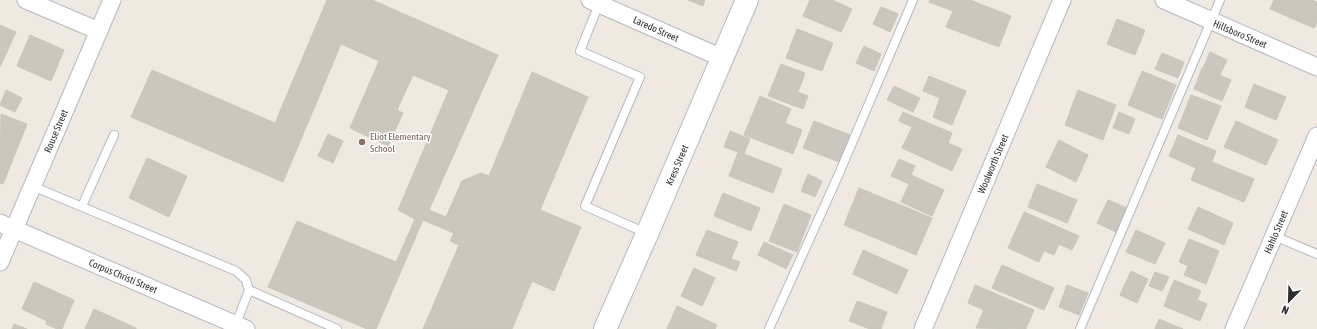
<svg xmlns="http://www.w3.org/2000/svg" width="1317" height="329" font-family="'Asap Condensed',sans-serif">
<rect width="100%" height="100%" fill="#efe9e1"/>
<g fill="#cbc7bf" stroke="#cbc5ba">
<polygon points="327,0 372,0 498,55 429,210 446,217 462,181 481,173 489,176 532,72 588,97 540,210 581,227 554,291 532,281 512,329 423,329 459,245 450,241 454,233 423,220 376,329 367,329 268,287 297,221 396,262 415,219 398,210 449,90 413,75 397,110 403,113 388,146 350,128 379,61 341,44 283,182 131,117 152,70 275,123"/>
<polygon points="688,0 705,0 703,6"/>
<polygon points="810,0 832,0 852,9 841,32 803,16"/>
<polygon points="930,0 970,0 1011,16 999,47 946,27 953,11 929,2"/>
<polygon points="1274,0 1312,0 1317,2 1317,22 1314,28 1270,9"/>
<polygon points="881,7 898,14 890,32 873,24"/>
<polygon points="1117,19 1145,30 1135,55 1107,44"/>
<polygon points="0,25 16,32 0,67"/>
<polygon points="797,29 833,43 822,71 786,58"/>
<polygon points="30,35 64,50 51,81 17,66"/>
<polygon points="864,46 881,54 874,71 856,63"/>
<polygon points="1210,52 1227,60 1220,75 1203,68"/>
<polygon points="1162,53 1184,62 1178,78 1155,69"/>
<polygon points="781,64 805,73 798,92 808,96 803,109 768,96"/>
<polygon points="1202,68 1231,80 1222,101 1194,89"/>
<polygon points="1142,71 1176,85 1162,119 1128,105"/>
<polygon points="929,76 966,91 952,125 933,117 940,98 923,91"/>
<polygon points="1254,84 1286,97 1276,120 1245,107"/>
<polygon points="894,86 920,98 913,112 887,100"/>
<polygon points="6,90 22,98 15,112 0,105"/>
<polygon points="1078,90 1116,105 1103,140 1065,125"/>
<polygon points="1191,95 1221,106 1207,140 1178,128"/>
<polygon points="760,96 791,109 785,123 802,130 793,154 744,135"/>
<polygon points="903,112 952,133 948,143 962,149 952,171 902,148 912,127 899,121"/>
<polygon points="1119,112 1135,119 1129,134 1113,128"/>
<polygon points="1,114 27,124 3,184 0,183"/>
<polygon points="814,121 850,135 839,162 803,148"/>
<polygon points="1236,121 1278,140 1266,165 1224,147"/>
<polygon points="730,131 750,139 744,154 782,169 773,193 729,176 738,152 724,147"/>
<polygon points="328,134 343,141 333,163 318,156"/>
<polygon points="1178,135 1216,151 1212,162 1254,179 1244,202 1191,180 1196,168 1169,156"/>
<polygon points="1059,140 1088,155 1076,182 1046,167"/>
<polygon points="147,158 187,176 169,217 129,198"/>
<polygon points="899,159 915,166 911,175 944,190 932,216 901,202 909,184 891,176"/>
<polygon points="808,174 822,181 815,197 801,191"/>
<polygon points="1037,184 1077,200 1067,223 1028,207"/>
<polygon points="859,188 932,218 916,255 844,225"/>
<polygon points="723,193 760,208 751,231 714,216"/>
<polygon points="1108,200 1127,208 1116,232 1097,223"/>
<polygon points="784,204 811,215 797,252 769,241"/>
<polygon points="1198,207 1233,223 1224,245 1188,229"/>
<polygon points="1024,212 1079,236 1072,250 1059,244 1054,255 1044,251 1039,262 1008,248"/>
<polygon points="707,230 738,242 731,259 740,262 736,271 696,255"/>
<polygon points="1136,230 1165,243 1155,264 1126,252"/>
<polygon points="1189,239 1219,251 1206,284 1184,275 1188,266 1179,262"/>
<polygon points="764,242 793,255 786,269 758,255"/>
<polygon points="863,250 908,270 897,294 853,274"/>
<polygon points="1002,265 1054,288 1044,310 992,288"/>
<polygon points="694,268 715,278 702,306 681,296"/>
<polygon points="1131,271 1148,279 1137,303 1120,295"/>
<polygon points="1155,272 1169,277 1162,291 1149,286"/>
<polygon points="1174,280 1201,291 1197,300 1207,304 1200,321 1164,306"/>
<polygon points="34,282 74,300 62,329 57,329 46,324 47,321 22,309"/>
<polygon points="975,285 1034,310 1026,329 976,328 984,310 968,303"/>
<polygon points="1067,285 1088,293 1079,315 1059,307"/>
<polygon points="857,301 887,312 881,329 870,329 849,321"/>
<polygon points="677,306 717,325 715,329 667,329"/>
<polygon points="94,309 136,328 136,329 85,329"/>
<polygon points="1159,319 1183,329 1155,329"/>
<polygon points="14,324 27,329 12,329"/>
</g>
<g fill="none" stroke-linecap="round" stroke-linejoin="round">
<defs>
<g id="lane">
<polyline points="599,4 580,51 640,77 585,206 646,233"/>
<polyline points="32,186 236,271 246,280 249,290 236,324"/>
<polyline points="82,206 114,135"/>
<polyline points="1274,236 1317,254"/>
<polyline points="249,290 337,329"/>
<polyline points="769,329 838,176 913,0"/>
<polyline points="1080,329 1220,0"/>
</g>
<g id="street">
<polyline points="26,0 99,31"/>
<polyline points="590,0 722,58"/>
<polyline points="1164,0 1317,67"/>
<polyline points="0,223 246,329"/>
<polyline points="0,262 112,0"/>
<polyline points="923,329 1062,0"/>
<polyline points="1234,329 1317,136"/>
</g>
<polyline id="secondary" points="605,329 647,234 747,0"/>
</defs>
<use href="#lane" stroke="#b4b7c1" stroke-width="10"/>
<use href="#street" stroke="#b4b7c1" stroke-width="19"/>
<use href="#secondary" stroke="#b4b7c1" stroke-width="24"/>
<use href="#lane" stroke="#fff" stroke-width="8"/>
<use href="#street" stroke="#fff" stroke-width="17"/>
<use href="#secondary" stroke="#fff" stroke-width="22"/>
</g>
<circle fill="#8d6e63" stroke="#fff" stroke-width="1.5" cx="362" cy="142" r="4"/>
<g text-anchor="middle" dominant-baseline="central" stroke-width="3" stroke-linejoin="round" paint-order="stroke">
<g font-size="10" fill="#2e2e2e" stroke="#fff">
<text transform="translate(656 29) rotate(24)">Laredo Street</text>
<text transform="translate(1240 34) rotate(23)">Hillsboro Street</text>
<text transform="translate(56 131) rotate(-67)">Rouse Street</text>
<text transform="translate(993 164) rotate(-67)">Woolworth Street</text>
<text transform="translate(677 165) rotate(-67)">Kress Street</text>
<text transform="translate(1276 232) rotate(-67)">Hahlo Street</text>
<text transform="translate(123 276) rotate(23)">Corpus Christi Street</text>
</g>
<g font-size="10" fill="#785e54" stroke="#fff" text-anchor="start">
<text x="370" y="136">Eliot Elementary<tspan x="370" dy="12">School</tspan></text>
</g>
</g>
<g transform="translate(1289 301) rotate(203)" stroke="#ffffff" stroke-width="3" paint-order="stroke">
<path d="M0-3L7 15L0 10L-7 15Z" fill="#2e2e2e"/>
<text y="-6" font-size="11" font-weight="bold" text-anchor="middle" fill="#2e2e2e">N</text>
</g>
</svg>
